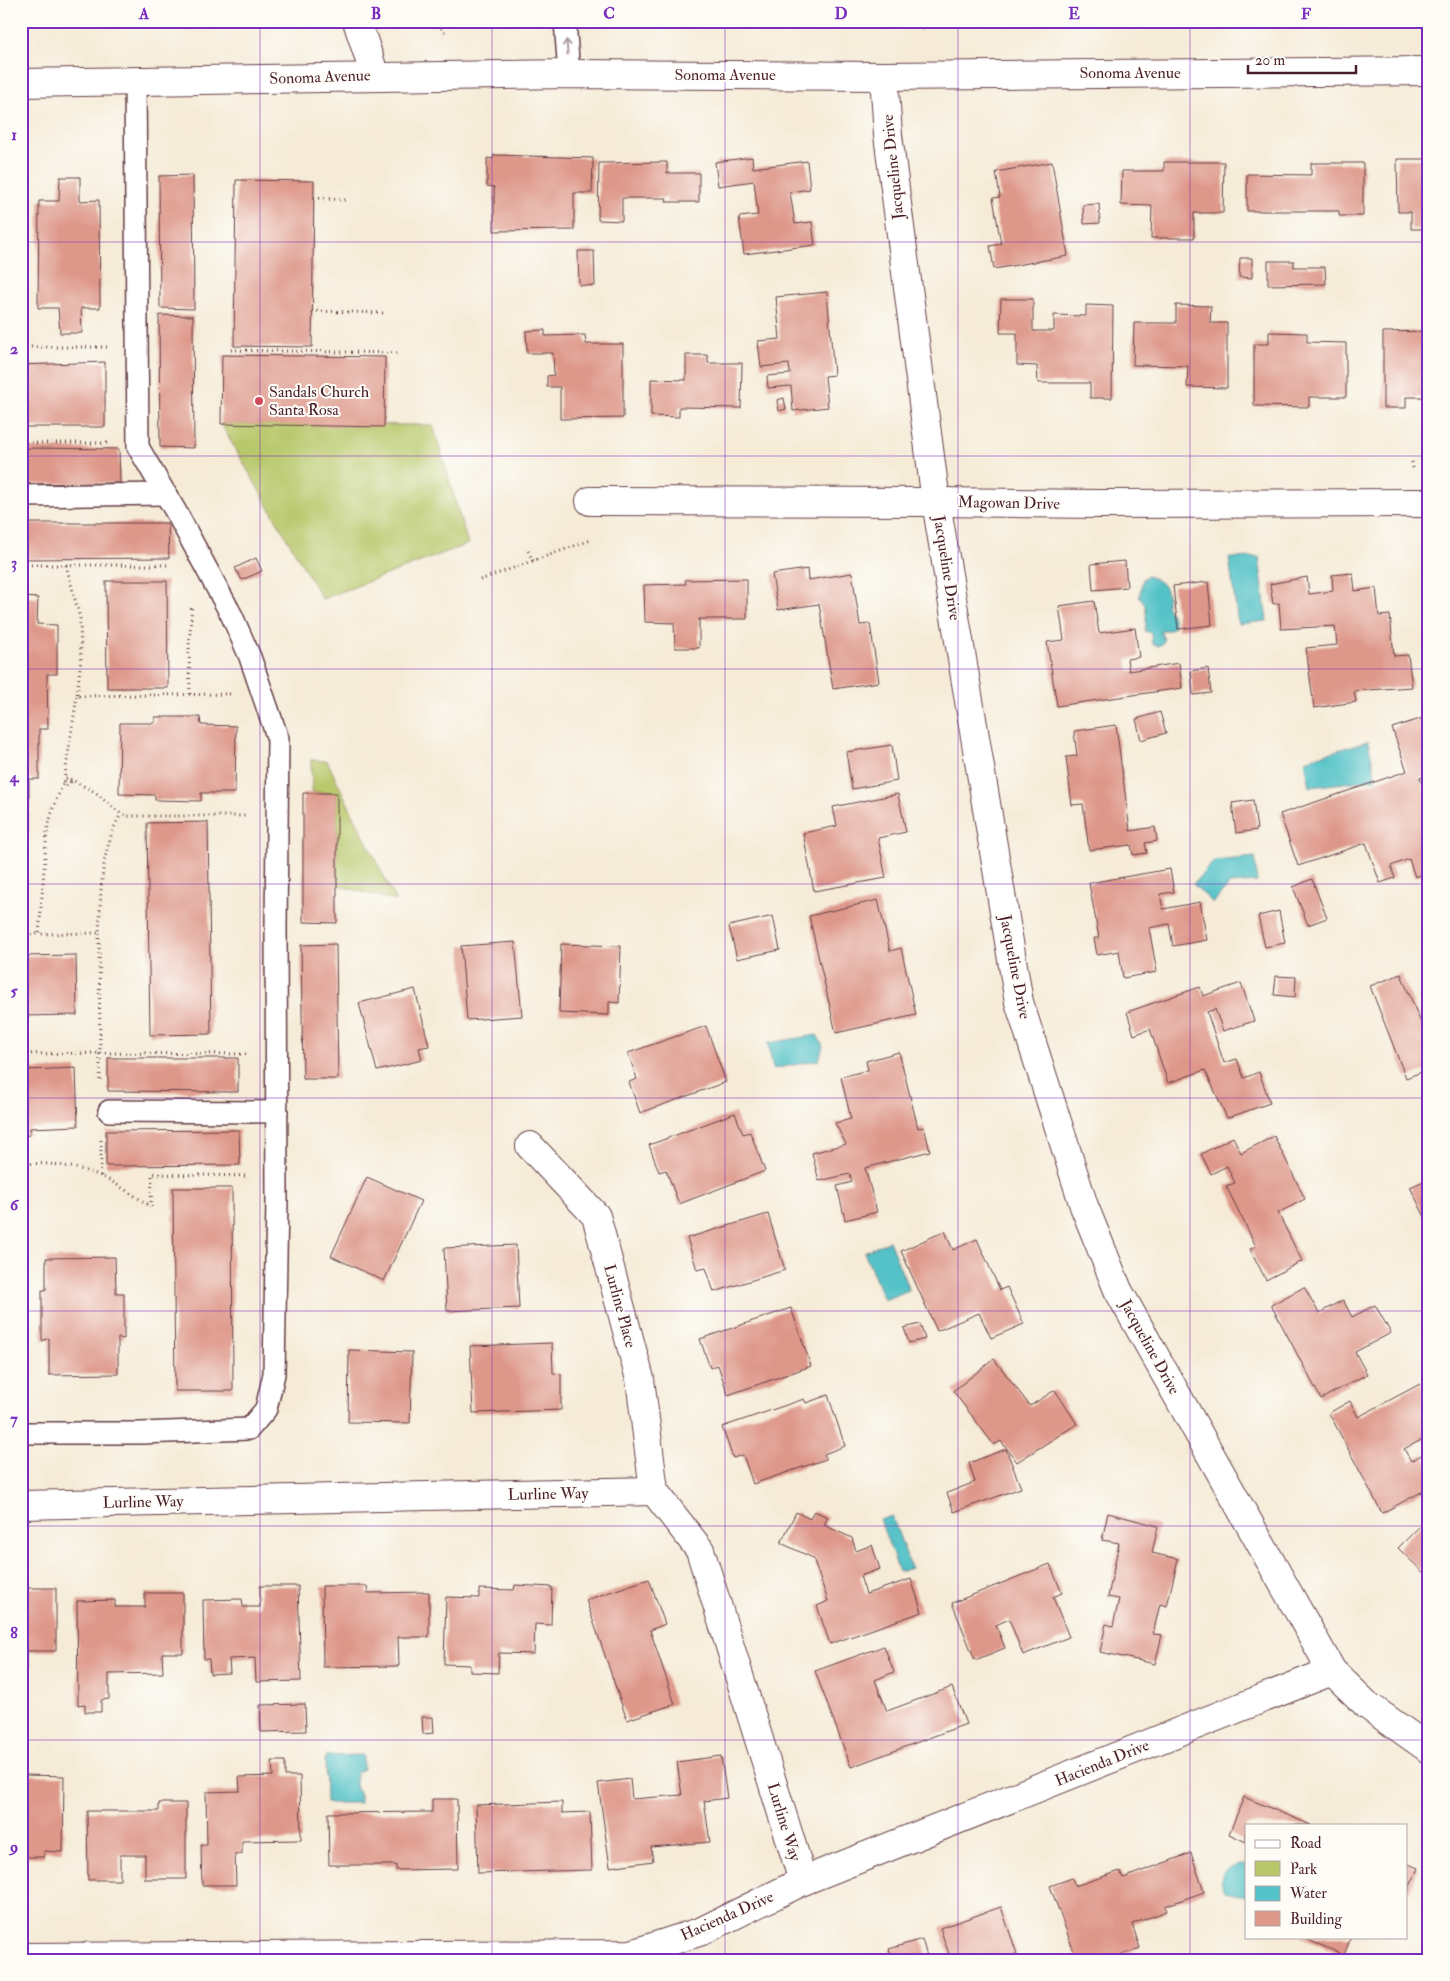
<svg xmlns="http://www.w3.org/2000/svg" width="1450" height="1981" font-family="'IM FELL Double Pica',serif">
<rect width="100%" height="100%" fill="#fdfcf7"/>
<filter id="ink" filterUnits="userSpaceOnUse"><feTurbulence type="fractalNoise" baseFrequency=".02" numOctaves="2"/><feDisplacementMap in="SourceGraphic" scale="10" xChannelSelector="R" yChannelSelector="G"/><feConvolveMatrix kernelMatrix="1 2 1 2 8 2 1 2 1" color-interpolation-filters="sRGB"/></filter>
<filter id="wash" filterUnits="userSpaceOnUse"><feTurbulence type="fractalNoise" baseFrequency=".0096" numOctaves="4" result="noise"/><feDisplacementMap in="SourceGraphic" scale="20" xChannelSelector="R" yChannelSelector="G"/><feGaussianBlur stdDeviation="1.12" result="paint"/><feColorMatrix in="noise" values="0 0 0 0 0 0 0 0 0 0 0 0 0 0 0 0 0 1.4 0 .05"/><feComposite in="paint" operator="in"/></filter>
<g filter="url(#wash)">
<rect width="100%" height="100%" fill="#f5ebd7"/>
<g fill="#b7c769" stroke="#80734a">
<polygon points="221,424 433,425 468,544 322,599"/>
<polygon points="311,760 327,761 396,901 337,885 337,793 312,792"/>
</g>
<g fill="#54c2c8" stroke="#4f707a">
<polygon points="1259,557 1267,621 1238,624 1229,558"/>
<path d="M 1147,576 C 1157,579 1166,584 1167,595 C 1168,599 1165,603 1167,607 C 1170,614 1174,617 1174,626 L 1170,630 L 1160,630 L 1164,640 L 1162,644 L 1158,646 L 1152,644 L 1151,633 L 1145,631 C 1146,621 1149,604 1139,597 L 1143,579 Z"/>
<polygon points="1368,741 1376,779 1310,787 1305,760"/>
<polygon points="1255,857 1257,882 1230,884 1213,903 1193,884 1214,861"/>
<polygon points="817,1035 823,1046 819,1060 773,1069 768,1043"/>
<polygon points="889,1241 909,1290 884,1300 864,1252"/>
<polygon points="892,1516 911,1568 899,1572 880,1520"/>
<polygon points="363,1755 363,1769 356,1773 356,1790 359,1792 360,1803 326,1803 325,1756"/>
<path d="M 1240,1865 L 1246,1865 L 1246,1896 L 1225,1892 C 1216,1875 1224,1869 1240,1865 Z"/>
</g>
<g id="blocks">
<g fill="#de988a">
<polygon points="494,155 593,158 592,193 574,193 574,230 494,231 494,187 487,186 487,158 493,159"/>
<polygon points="752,157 753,168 807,161 810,189 790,192 795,224 812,222 815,245 744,254 739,217 758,215 754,181 718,186 715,162"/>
<polygon points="1397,159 1428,159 1429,229 1411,229 1411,212 1398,212"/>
<polygon points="667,162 667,173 699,173 699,202 666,202 667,198 622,198 622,221 598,220 599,163"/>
<polygon points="1052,162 1068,256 994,269 990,246 1001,244 993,198 1000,197 996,172"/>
<polygon points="1164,162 1224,162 1223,213 1194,213 1194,238 1151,238 1152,206 1121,205 1122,171 1164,171"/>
<polygon points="1311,163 1363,163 1363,216 1339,216 1339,211 1247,211 1247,174 1311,175"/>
<polygon points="193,175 194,309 160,308 159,176"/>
<polygon points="60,177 80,177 80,201 99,200 100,308 81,308 82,333 60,333 58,308 38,308 39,201 59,201"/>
<polygon points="236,180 314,181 312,347 234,346"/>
<polygon points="1099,204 1100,223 1084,224 1083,205"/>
<polygon points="578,251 594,251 595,286 579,285"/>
<polygon points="1240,258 1252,258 1252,278 1239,277"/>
<polygon points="1268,261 1294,261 1294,267 1325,267 1326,284 1268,285"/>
<polygon points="827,292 834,375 825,376 828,407 793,411 791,386 768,388 767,376 790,374 789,364 761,367 758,341 780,339 776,297"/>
<polygon points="1001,299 1033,299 1033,331 1054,331 1054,315 1086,316 1086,305 1113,306 1112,398 1090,398 1090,383 1038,383 1037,366 1017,365 1017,333 1000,333"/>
<polygon points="1176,305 1211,306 1210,323 1227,323 1227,388 1187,387 1188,366 1133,365 1134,323 1176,323"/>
<polygon points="159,315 193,316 194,448 160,447"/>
<polygon points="545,330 545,336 585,335 586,344 623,344 623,418 560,419 560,387 547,387 547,376 554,375 553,353 527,353 526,331"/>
<polygon points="1429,331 1429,397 1406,397 1406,408 1383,408 1383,332"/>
<polygon points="1269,332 1307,333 1307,342 1346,343 1346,397 1309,397 1309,407 1254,406 1254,344 1269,344"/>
<polygon points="222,355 385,357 384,427 221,424"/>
<polygon points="686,355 708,355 708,363 742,363 741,408 679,407 679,417 651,416 651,379 686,380"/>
<polygon points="105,362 105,427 21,427 21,365"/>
<polygon points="784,398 786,409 779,411 777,400"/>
<polygon points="21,448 119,449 120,483 21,484"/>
<polygon points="21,523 168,523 169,558 21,559"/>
<polygon points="256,558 262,571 242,580 235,568"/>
<polygon points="1125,561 1127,587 1093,590 1091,564"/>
<polygon points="807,569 808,580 852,573 860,625 870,624 879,682 833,689 819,604 778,610 772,574"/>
<polygon points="1353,573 1355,591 1376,588 1379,616 1390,615 1394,656 1408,655 1412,687 1354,691 1356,702 1314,708 1306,648 1337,645 1335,626 1281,629 1279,603 1273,604 1270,584 1307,577 1309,594 1333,591 1332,575"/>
<polygon points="747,579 747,619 699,619 699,648 675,648 674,623 645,622 644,585 686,584 685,580"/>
<polygon points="106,581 167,581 168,688 107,688"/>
<polygon points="1208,582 1212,625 1178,629 1173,586"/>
<polygon points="21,597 38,598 37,624 57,625 57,674 47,674 48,729 39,729 39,779 29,779 29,833 21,833"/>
<polygon points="1094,601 1099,633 1135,628 1139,657 1127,659 1129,671 1179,663 1182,688 1057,706 1047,642 1064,640 1059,606"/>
<polygon points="1208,668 1211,693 1193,695 1191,671"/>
<polygon points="1160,712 1166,733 1141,740 1136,719"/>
<polygon points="155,717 200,717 201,725 236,726 235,793 201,793 201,801 155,800 155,795 119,794 120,723 155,723"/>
<polygon points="1423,718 1429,736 1429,775 1420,778 1429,804 1429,872 1415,877 1409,859 1391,866 1395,878 1380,883 1366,843 1298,866 1280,814 1407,771 1392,728"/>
<polygon points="1116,725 1130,831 1155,827 1157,841 1145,843 1147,853 1133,855 1131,845 1089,850 1083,804 1072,805 1066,757 1077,756 1074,731"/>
<polygon points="892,745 897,781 852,789 846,752"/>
<polygon points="303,793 337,793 337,923 303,922"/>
<polygon points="898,794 906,832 878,838 886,878 814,891 803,833 837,826 833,807"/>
<polygon points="1253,800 1257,830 1236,833 1232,803"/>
<polygon points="208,822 211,1034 150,1035 147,823"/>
<polygon points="1170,869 1174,892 1160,894 1163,909 1200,902 1207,940 1173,946 1169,924 1149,928 1157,972 1123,978 1119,951 1097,955 1094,938 1099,938 1089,883"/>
<polygon points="1312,879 1327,918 1308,925 1293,887"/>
<polygon points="878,900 890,951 901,948 916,1015 836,1033 809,916"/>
<polygon points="1279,911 1285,943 1265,947 1258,916"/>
<polygon points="773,916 780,950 737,959 729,926"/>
<polygon points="515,942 522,1016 467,1020 461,946"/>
<polygon points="336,944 338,1079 303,1079 301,945"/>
<polygon points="561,944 621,946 619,1003 609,1002 609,1015 559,1013"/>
<polygon points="76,955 77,1015 21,1016 21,956"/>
<polygon points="1401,974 1421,1023 1429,1020 1429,1082 1424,1071 1406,1078 1370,986"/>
<polygon points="1276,976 1296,977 1295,997 1274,995"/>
<polygon points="1241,983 1254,1021 1223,1031 1215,1009 1207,1012 1224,1063 1237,1059 1244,1078 1259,1072 1270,1103 1227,1118 1205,1070 1168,1083 1150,1029 1134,1035 1127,1012 1200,987 1203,996"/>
<polygon points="415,989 429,1046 419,1048 422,1060 377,1071 359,1003"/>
<polygon points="706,1026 726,1082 640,1113 629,1082 637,1079 628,1053"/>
<polygon points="899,1052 918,1128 924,1127 930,1151 865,1168 877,1212 845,1220 837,1186 852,1182 850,1174 819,1181 812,1153 846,1144 835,1123 851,1119 841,1077 868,1070 866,1061"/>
<polygon points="108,1058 238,1058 238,1092 108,1091"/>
<polygon points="76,1068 78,1126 30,1128 30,1135 21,1136 21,1078 26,1077 26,1070"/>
<polygon points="735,1113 743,1134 750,1132 765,1171 679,1204 666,1170 659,1172 649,1145"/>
<polygon points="239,1130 240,1165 106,1166 106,1131"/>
<polygon points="1274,1136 1305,1199 1278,1213 1302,1261 1266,1280 1250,1249 1256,1246 1226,1186 1235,1183 1227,1166 1211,1174 1201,1154 1233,1137 1241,1153"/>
<polygon points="367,1177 421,1201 384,1281 331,1256"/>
<polygon points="1426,1180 1429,1186 1429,1225 1410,1187"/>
<polygon points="173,1188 232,1188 233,1391 175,1391"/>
<polygon points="768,1214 785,1270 714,1292 706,1268 697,1270 687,1238"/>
<polygon points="945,1231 953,1250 977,1239 1000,1290 1007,1287 1024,1324 991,1338 979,1313 937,1331 901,1251"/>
<polygon points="516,1245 519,1308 447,1311 444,1248"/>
<polygon points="115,1257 116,1293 124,1293 124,1339 118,1338 118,1374 49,1375 49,1338 42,1341 42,1290 46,1290 46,1258"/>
<polygon points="1304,1287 1319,1313 1343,1300 1352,1317 1375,1305 1391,1333 1355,1352 1367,1374 1321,1399 1271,1305"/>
<polygon points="791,1308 811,1366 728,1395 718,1365 710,1368 700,1339"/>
<polygon points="920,1324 925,1339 909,1343 904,1328"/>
<polygon points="552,1343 553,1373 561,1374 561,1410 473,1413 470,1346"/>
<polygon points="349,1350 412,1352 410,1423 348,1422"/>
<polygon points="994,1359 1030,1406 1055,1390 1077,1424 1017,1462 1001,1441 994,1445 953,1391"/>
<polygon points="1420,1384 1429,1400 1429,1436 1404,1449 1411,1461 1423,1454 1429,1464 1429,1488 1382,1513 1329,1413 1350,1401 1358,1417"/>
<polygon points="828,1395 845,1446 824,1454 826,1459 753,1484 743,1455 733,1458 722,1427 804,1399 806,1403"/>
<polygon points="1006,1449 1021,1488 954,1512 947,1493 975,1482 969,1463"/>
<polygon points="814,1511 828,1517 824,1525 852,1538 856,1551 872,1545 880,1569 860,1576 866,1594 911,1579 922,1612 830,1644 817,1606 828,1601 813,1558 781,1543 796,1512 810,1519"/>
<polygon points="1108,1513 1158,1526 1152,1553 1178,1559 1167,1606 1160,1604 1153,1634 1162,1635 1155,1664 1100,1652 1106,1624 1113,1626 1119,1599 1108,1597 1119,1543 1102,1540"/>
<polygon points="1429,1517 1429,1578 1398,1548"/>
<polygon points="1050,1564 1062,1593 1053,1597 1069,1637 1023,1655 1009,1619 996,1625 1005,1648 975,1660 952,1603"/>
<polygon points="649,1579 665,1624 650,1630 675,1704 627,1720 586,1600"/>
<polygon points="515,1585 552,1587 551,1625 535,1624 534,1654 499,1653 498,1673 470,1672 470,1665 444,1664 446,1597 479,1598 479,1589 514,1590"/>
<polygon points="260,1586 298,1586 301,1681 256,1682 255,1658 229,1659 230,1673 210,1674 209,1659 204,1659 203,1600 242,1599 243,1607 260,1607"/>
<polygon points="322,1586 367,1586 368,1593 429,1592 429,1637 398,1637 399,1666 323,1667"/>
<polygon points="22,1588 56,1588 56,1651 26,1651 26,1671 21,1671"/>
<polygon points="145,1593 183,1593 183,1653 162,1653 163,1673 109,1674 109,1699 101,1700 101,1712 85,1712 85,1704 78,1705 77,1601 115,1600 115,1607 145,1607"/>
<polygon points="884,1646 894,1672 875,1680 887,1711 952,1687 966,1724 851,1767 815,1671"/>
<polygon points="305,1704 306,1731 261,1732 260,1705"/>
<polygon points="422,1717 433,1717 434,1733 423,1734"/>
<polygon points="721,1756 727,1798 704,1801 710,1842 651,1847 653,1861 610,1867 598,1783 630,1779 632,1799 682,1795 677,1762"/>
<polygon points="272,1761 285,1761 285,1776 300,1776 301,1840 242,1841 242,1854 235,1854 236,1885 202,1885 201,1845 207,1845 206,1792 240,1791 239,1777 273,1776"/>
<polygon points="25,1775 64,1776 63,1852 44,1851 44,1857 21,1857 21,1795 25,1795"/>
<polygon points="1244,1797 1311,1825 1246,1825 1246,1842 1229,1834"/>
<polygon points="432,1799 457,1799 458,1869 396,1870 396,1865 329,1865 328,1813 432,1812"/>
<polygon points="562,1802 562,1813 590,1812 592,1870 478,1873 476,1805"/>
<polygon points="159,1803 186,1803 186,1879 145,1879 145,1855 120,1855 120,1880 88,1880 87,1811 159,1811"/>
<polygon points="1191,1853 1204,1892 1165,1906 1167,1911 1132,1924 1140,1948 1116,1957 1117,1960 1077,1960 1050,1886 1072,1878 1075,1886 1120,1871 1123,1878"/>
<polygon points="1406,1863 1418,1868 1406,1896"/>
<polygon points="1001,1907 1017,1954 1013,1955 1014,1960 951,1960 940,1928"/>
<polygon points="1301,1937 1351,1937 1344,1955"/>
<polygon points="922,1939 928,1960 877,1960 891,1955 889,1949"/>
</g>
</g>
</g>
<g filter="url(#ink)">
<use href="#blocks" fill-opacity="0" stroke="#643e45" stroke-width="1"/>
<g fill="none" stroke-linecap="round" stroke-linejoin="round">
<defs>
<g id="service">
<polyline points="565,21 569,74"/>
<polyline points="21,496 166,494"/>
<polyline points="109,1111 277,1112"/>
<polyline points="21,1433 141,1433 249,1429 266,1409 274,1374 277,1200 276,926 278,739 250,657 232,616 176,512 138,447 135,80"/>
</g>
<g id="minor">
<polyline points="357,21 375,76"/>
<polyline points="884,76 888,135 936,502 1019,1002 1084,1206 1118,1290 1332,1671 1367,1705 1429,1749"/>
<polyline points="590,501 936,502 1100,504 1429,503"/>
<polyline points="530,1146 596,1216 640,1379 654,1491"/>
<polyline points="654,1491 700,1550 803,1881"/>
<polyline points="21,1505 654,1491"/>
<polyline points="21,1957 631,1954 702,1931 803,1881 1332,1671"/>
</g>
<polyline id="tertiary" points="21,83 569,74 884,76 1429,71"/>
</defs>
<use href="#service" stroke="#643e45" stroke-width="24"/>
<use href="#minor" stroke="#643e45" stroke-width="30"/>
<use href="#tertiary" stroke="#643e45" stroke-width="30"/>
<g stroke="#643e45" stroke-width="3" stroke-dasharray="1 4" stroke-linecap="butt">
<polyline points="434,21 445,32"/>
<polyline points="1248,28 1248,21"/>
<polyline points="922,30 922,21"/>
<polyline points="314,198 345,200"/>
<polyline points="312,311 385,313"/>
<polyline points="21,347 108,347"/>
<polyline points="231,350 400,353"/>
<polyline points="21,443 110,443"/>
<polyline points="1412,462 1413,468"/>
<polyline points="528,551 533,561"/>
<polyline points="21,565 66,565 80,618 81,658 77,696 232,694"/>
<polyline points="66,565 171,565"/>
<polyline points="480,580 591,540"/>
<polyline points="190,694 189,646 192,605"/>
<path d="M 77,696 L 64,781 L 53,808 L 47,831 L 39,934 L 99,933 C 101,892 100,850 121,814"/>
<circle cx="67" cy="782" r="3.5"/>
<polyline points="70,779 95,792 121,814 127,816 248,816"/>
<polyline points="99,933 100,1053 247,1054"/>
<polyline points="21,934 39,934"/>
<polyline points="21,1054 100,1053 100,1083"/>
<polyline points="101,1140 101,1176"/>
<path d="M 21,1164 C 48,1162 76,1166 101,1176 C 118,1184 135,1197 151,1206"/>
<polyline points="151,1207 152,1174 248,1176"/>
</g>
<use href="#service" stroke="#fff" stroke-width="21"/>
<use href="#minor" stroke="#fff" stroke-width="28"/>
<use href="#tertiary" stroke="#fff" stroke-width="28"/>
</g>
<defs><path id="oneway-shaft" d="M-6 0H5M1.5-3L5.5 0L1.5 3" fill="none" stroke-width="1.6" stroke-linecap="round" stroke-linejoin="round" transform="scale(1.25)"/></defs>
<use stroke="#ae9aa0" href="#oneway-shaft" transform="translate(567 47) rotate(-95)"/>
</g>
<path fill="none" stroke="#7b2cbf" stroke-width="1" stroke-opacity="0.55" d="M 260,21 L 260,1960M 492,21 L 492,1960M 725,21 L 725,1960M 958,21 L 958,1960M 1190,21 L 1190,1960M 21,242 L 1429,242M 21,456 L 1429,456M 21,669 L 1429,669M 21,884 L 1429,884M 21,1098 L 1429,1098M 21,1311 L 1429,1311M 21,1526 L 1429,1526M 21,1740 L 1429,1740"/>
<circle fill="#d1495b" stroke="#fdfcf7" stroke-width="2" cx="259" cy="401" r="5"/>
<g text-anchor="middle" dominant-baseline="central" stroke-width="4" stroke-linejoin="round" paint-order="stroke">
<g font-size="16" fill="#4a1f2b" stroke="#fdfcf7">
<text x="1130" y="73">Sonoma Avenue</text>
<text x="725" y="75">Sonoma Avenue</text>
<text transform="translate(320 77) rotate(-2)">Sonoma Avenue</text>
<text transform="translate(893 167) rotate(-96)">Jacqueline Drive</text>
<text transform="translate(1009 503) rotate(1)">Magowan Drive</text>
<text transform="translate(947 568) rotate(81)">Jacqueline Drive</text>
<text transform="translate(1015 967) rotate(79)">Jacqueline Drive</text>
<text transform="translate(620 1306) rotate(75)">Lurline Place</text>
<text transform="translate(1150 1347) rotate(61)">Jacqueline Drive</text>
<text transform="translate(548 1494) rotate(-1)">Lurline Way</text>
<text transform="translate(143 1502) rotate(-1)">Lurline Way</text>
<text transform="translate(1102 1763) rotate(-22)">Hacienda Drive</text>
<text transform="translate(784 1822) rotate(73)">Lurline Way</text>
<text transform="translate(727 1916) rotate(-24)">Hacienda Drive</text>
</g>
<g font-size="16" fill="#4a1f2b" stroke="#fdfcf7" text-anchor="start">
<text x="269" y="392">Sandals Church<tspan x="269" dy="18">Santa Rosa</tspan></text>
</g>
</g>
<rect width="1450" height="1981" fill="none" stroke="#fdfcf7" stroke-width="55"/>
<rect x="1245" y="1824" width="162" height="115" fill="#fdfcf7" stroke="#b5a4a5"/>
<rect x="1255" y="1840" width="25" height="8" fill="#ffffff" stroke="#b5a4a5"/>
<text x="1290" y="1848" font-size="15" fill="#4a1f2b">Road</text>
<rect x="1255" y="1861" width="25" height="15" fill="#b7c769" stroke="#b5a4a5"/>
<text x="1290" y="1874" font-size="15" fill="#4a1f2b">Park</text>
<rect x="1255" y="1886" width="25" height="15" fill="#54c2c8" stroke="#b5a4a5"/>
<text x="1290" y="1898" font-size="15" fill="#4a1f2b">Water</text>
<rect x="1255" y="1911" width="25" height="15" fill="#de988a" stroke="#b5a4a5"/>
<text x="1290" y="1924" font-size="15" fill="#4a1f2b">Building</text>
<path d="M1248 65v8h108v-8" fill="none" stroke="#4a1f2b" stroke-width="2.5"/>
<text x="1255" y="65" font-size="15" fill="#4a1f2b" stroke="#fdfcf7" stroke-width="4" paint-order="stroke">20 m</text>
<rect x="28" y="28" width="1394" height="1926" fill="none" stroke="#7b2cbf" stroke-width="2"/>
<g font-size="16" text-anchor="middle" font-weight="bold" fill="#7b2cbf">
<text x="144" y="19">A</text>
<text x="376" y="19">B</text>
<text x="609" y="19">C</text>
<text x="841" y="19">D</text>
<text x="1074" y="19">E</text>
<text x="1306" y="19">F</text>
<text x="14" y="140">1</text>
<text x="14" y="354">2</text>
<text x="14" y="568">3</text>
<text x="14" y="782">4</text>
<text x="14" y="996">5</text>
<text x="14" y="1210">6</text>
<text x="14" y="1424">7</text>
<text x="14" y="1638">8</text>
<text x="14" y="1852">9</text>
</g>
</svg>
